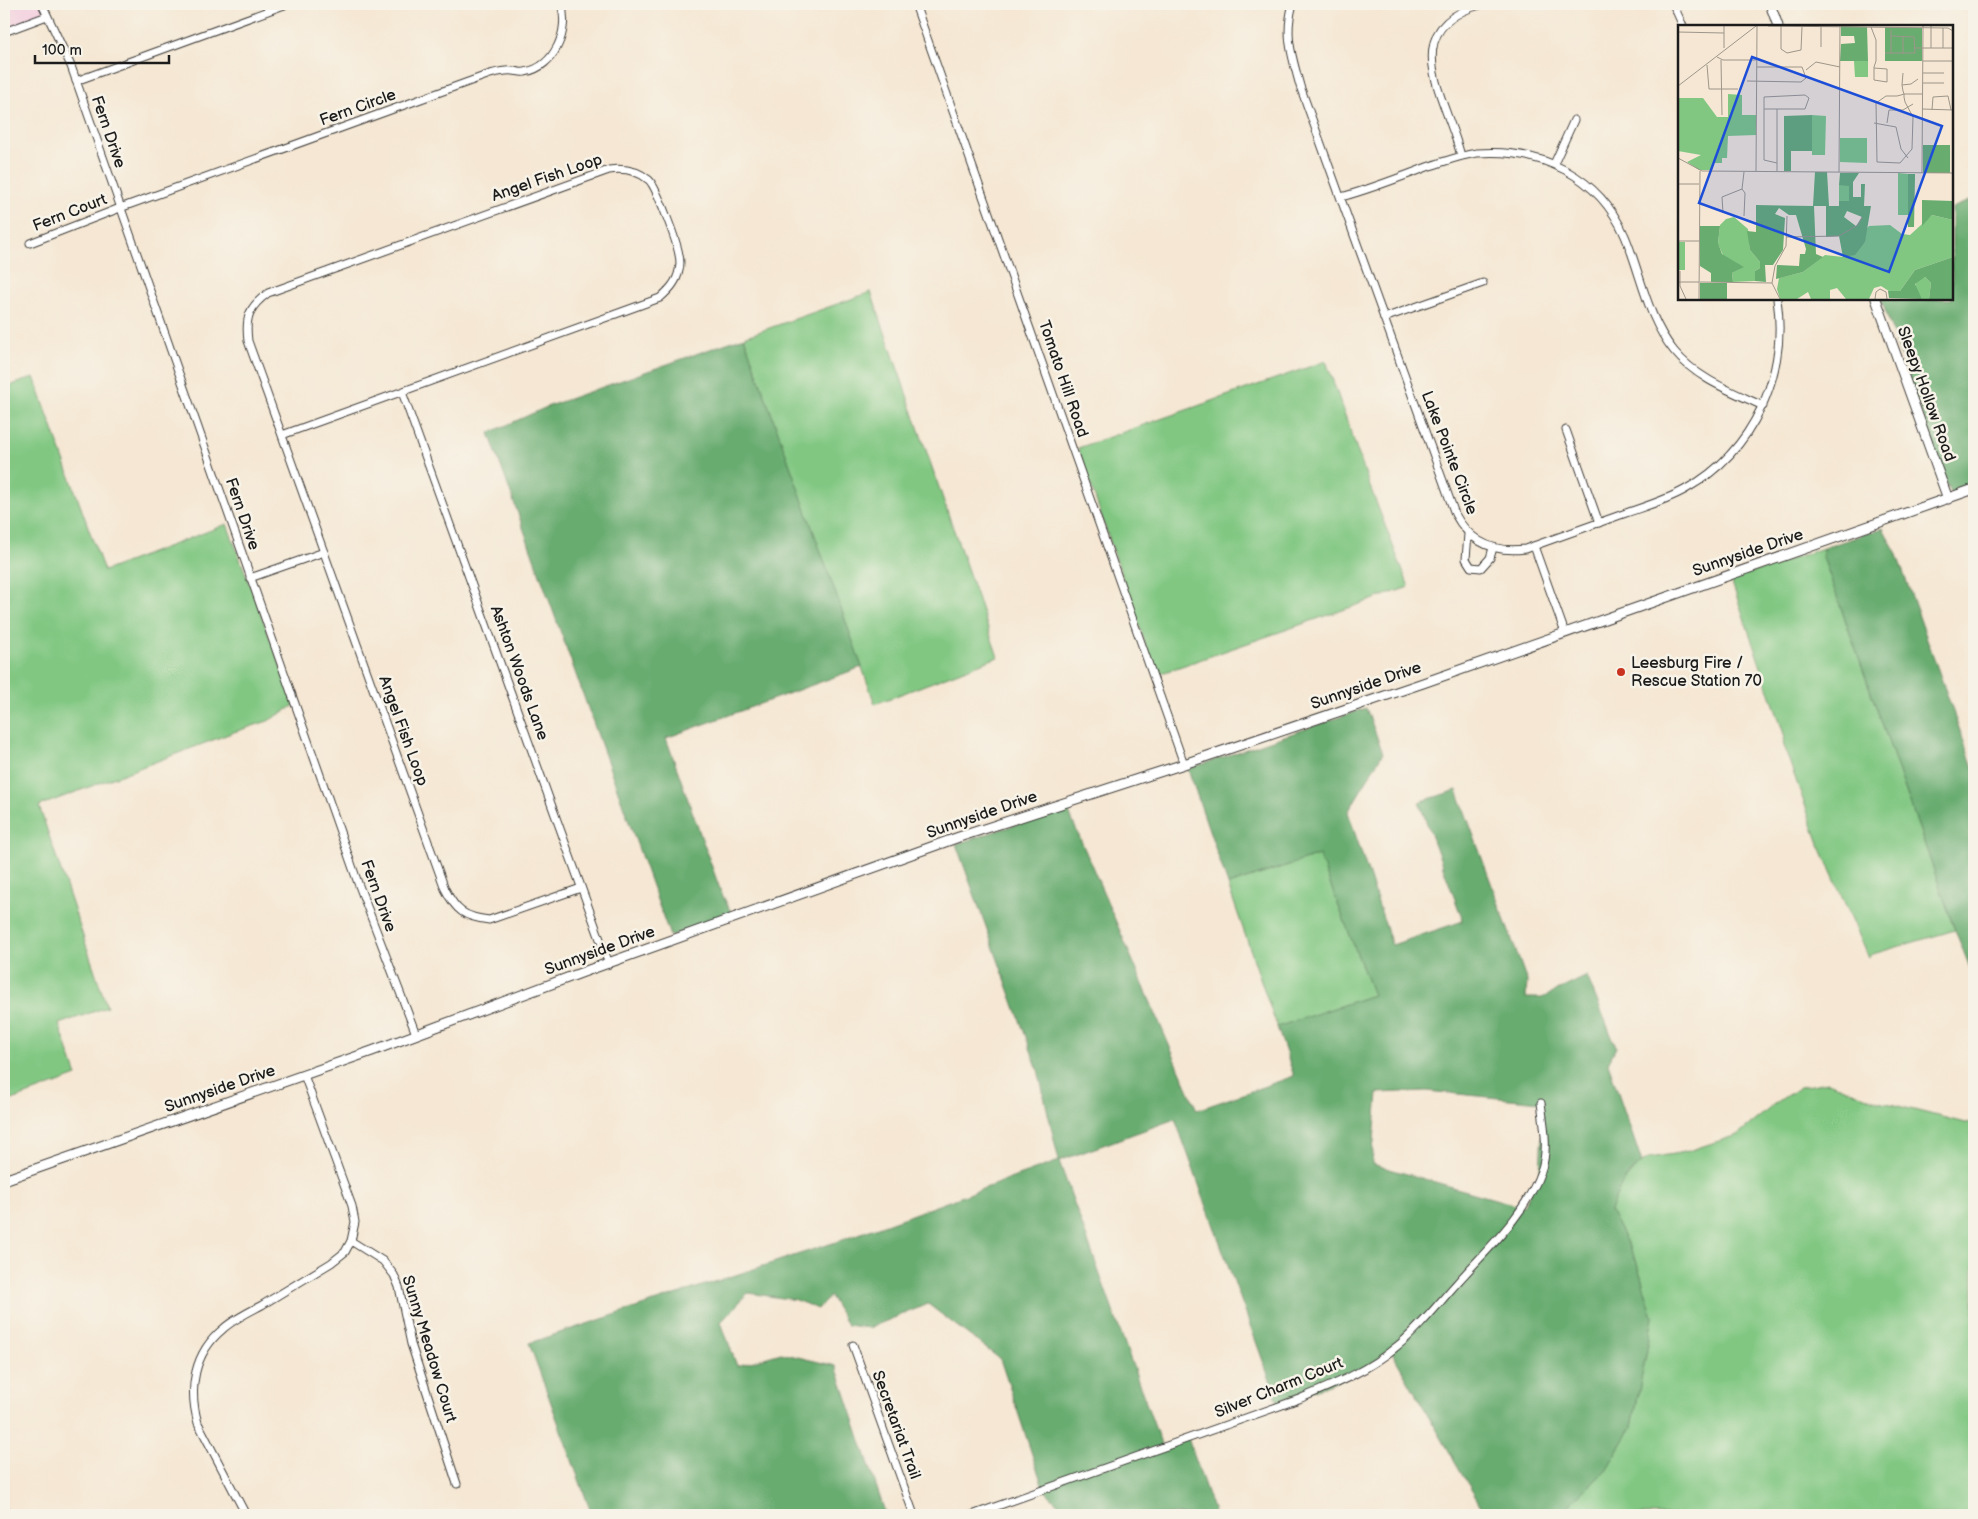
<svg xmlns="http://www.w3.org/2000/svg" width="1978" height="1519" font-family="'Balsamiq Sans',sans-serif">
<rect width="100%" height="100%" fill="#f7f3e8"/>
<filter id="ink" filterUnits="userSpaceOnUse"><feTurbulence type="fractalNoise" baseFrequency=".02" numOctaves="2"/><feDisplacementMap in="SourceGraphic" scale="10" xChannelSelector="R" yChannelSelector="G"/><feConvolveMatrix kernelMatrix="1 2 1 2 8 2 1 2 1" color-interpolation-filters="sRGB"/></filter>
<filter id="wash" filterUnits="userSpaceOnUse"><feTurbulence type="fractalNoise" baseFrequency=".0096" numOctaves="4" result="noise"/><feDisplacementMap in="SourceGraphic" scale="20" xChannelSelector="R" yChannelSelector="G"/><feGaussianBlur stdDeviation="1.12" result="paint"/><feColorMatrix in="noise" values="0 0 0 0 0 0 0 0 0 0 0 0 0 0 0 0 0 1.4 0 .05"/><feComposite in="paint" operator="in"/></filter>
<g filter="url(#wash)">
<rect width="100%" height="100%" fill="#f5e7d3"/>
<polygon fill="#f3cfdf" points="4,4 48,4 52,15 4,34"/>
<g fill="#81c782" stroke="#4e724f">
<polygon points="871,292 998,657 875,704 744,337"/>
<polygon points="1326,361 1369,484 1409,587 1156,675 1078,448"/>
<polygon points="34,377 104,571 227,524 295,705 268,721 234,732 39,806 107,1007 59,1024 77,1076 4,1103 4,388"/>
<polygon points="1823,548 1823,557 1955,930 1873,954 1869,958 1821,849 1793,772 1783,743 1785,737 1731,580"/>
<polygon points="1319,855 1373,995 1277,1027 1228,885"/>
<polygon points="1828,1082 1875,1100 1965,1123 1974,1122 1974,1515 1554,1515 1562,1512 1606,1470 1632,1427 1653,1317 1636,1260 1610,1211 1620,1186 1637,1166 1650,1158 1685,1152 1737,1135 1780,1100 1800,1087"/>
</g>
<g fill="#68ac70" stroke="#426446" fill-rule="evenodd">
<polygon points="1974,199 1974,484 1950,493 1881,299 1952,299 1952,208"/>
<polygon points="744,337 862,667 666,738 721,892 732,914 670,936 489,433 549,406"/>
<polygon points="1883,528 1896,552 1974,770 1974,978 1955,930 1823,557 1823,548"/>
<path d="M 1366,708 L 1383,753 L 1348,812 L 1392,945 L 1463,921 L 1419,802 L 1457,790 L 1527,981 L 1526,998 L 1542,998 L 1587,976 L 1616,1047 L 1608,1063 L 1642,1163 C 1625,1173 1617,1193 1610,1211 L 1636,1260 L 1653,1317 L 1632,1427 L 1606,1470 L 1562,1512 L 1554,1515 L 1486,1515 L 1391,1351 L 1365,1369 L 1279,1405 L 1175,1119 L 1059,1161 L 1162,1447 L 1188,1438 L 1215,1515 L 1070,1515 L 1044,1490 L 1000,1359 L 928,1304 L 869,1328 L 847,1325 L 830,1296 L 818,1309 L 796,1300 L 748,1293 L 721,1322 L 737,1366 L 781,1353 L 836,1366 L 886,1515 L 592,1515 L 529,1343 L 845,1239 L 1059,1161 L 1038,1070 L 956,844 L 1067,808 L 1197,1110 L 1294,1076 L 1277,1027 L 1373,995 L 1319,855 L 1228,885 L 1188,769 ZM 1427,1091 L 1540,1102 L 1542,1131 L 1540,1172 L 1523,1207 L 1372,1164 L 1378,1093 Z"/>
</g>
</g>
<g filter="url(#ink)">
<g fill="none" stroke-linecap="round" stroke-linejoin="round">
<defs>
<g id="minor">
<polyline points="42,4 71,66 358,883 416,1034"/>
<polyline points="915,4 1184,764"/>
<path d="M 1293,4 C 1284,35 1292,56 1300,86 L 1455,514 C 1470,542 1494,553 1525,549 C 1559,537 1592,525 1626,513 C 1646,506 1667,500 1686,489 C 1754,451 1788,374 1777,299"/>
<polyline points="1673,4 1683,26"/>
<polyline points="4,32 47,16"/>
<polyline points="76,81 287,4"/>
<path d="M 1461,156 C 1446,97 1394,28 1483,4"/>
<polyline points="1554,164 1574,120"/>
<path d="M 1341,197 C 1371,189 1401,177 1430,166 C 1446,161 1461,155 1477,153 C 1541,148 1599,176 1625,236 C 1641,274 1647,318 1674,351 C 1697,379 1731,391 1763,406"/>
<path d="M 30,243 L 120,208 L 490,74 C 498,72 505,70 513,71 C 517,71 521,73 525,72 C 555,67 570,30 561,4"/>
<polyline points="1384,318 1483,283"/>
<polyline points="402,392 609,964"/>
<polyline points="1566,430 1599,523"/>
<path d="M 282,435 L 660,298 C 669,290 677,282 679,270 C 680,266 680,259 679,255 C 677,242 657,188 649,180 C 637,170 624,168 609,170 L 268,293 C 249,307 245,317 248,341 L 445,889 C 456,911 464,917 489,920 L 581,888"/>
<polyline points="1468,534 1466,559 1471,567 1481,568 1490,558 1493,548"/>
<polyline points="1534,546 1565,633"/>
<polyline points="250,578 324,552"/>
<polyline points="351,1241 383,1261 394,1275 399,1287 411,1344 457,1484"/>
<polyline points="853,1345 914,1515"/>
<path d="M 246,1515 L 198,1423 C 188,1388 194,1353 223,1329 C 234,1319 249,1312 262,1305 C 285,1291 308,1277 331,1263 L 345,1252 L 351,1241 L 355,1222 L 352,1206 L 304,1075"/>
<path d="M 972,1515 L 1299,1399 C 1333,1385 1368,1371 1396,1347 C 1419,1329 1437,1305 1457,1283 C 1487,1249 1525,1216 1541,1171 C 1549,1150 1544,1125 1541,1103"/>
</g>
<g id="tertiary">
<polyline points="1770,4 1778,26"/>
<polyline points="1876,299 1948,499"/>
<polyline points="4,1180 372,1051 586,971 959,837 1184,764 1423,683 1974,489"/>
<polyline points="4,1508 6,1515"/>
</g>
</defs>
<use href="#minor" stroke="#3d3a37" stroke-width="9"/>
<use href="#tertiary" stroke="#3d3a37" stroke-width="11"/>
<use href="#minor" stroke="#fff" stroke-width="7"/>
<use href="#tertiary" stroke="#fff" stroke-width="9"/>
</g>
</g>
<circle fill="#c8321e" stroke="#f7f3e8" stroke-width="2" cx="1621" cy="672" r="5"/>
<g text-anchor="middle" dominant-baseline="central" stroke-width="5" stroke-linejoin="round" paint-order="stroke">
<g font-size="16" fill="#1c1c1c" stroke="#f7f3e8">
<text transform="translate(358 108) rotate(-20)">Fern Circle</text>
<text transform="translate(108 132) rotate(71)">Fern Drive</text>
<text transform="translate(547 178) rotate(-19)">Angel Fish Loop</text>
<text transform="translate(70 213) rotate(-21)">Fern Court</text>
<text transform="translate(1063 379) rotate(71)">Tomato Hill Road</text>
<text transform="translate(1926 394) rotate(70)">Sleepy Hollow Road</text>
<text transform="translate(1449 453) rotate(69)">Lake Pointe Circle</text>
<text transform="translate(242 514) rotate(71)">Fern Drive</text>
<text transform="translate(1748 553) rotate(-19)">Sunnyside Drive</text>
<text transform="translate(519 673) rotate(70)">Ashton Woods Lane</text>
<text transform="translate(1366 686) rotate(-19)">Sunnyside Drive</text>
<text transform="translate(403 731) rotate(70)">Angel Fish Loop</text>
<text transform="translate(982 815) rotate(-19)">Sunnyside Drive</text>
<text transform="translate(378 896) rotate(70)">Fern Drive</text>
<text transform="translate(600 951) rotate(-20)">Sunnyside Drive</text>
<text transform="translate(220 1089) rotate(-19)">Sunnyside Drive</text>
<text transform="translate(429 1349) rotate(73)">Sunny Meadow Court</text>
<text transform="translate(1279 1388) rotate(-22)">Silver Charm Court</text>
<text transform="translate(896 1425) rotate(70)">Secretariat Trail</text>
</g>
<g font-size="16" fill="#1c1c1c" stroke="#f7f3e8" text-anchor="start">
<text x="1631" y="663">Leesburg Fire /<tspan x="1631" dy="18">Rescue Station 70</tspan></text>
</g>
</g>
<g transform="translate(1678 25)">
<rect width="275" height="275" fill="#f5e7d3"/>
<path d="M 176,36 L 190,36 L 190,52 L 177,52 ZM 50,69 L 64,70 L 64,90 L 78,90 L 78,110 L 50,111 L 49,133 L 44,133 L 44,138 L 34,138 L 34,145 L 21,145 L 9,137 L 23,130 L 0,126 L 0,73 L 25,73 L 39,92 L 50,92 ZM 134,90 L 148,91 L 147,130 L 134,130 ZM 162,113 L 189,113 L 189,138 L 162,137 ZM 220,148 L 230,149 L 230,190 L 220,190 ZM 161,160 L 171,160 L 171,176 L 161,176 ZM 254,190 L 275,195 L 275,232 L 237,245 L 222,266 L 214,268 L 203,261 L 196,263 L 191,274 L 168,274 L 159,263 L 152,265 L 152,274 L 133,274 L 130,267 L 119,274 L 102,274 L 99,264 L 101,253 L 125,247 L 147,230 L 165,232 L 187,217 L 187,205 L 191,201 L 212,200 L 224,209 L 232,210 ZM 56,192 L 70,204 L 72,225 L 82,237 L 82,243 L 77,246 L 77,256 L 55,257 L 54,248 L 65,242 L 45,230 L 40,219 L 42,200 L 48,194 ZM 0,217 L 7,217 L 7,245 L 0,245 ZM 247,252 L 253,258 L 251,274 L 244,274 L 237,263 L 238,256 Z" fill="#81c782"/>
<path d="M 163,1 L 189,2 L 190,36 L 162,36 L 163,19 L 177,18 L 176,11 L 163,11 ZM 207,2 L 244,3 L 244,36 L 207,36 ZM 134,90 L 134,126 L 113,126 L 113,146 L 106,146 L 106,91 ZM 245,120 L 272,120 L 272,148 L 245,148 ZM 137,147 L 149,147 L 151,181 L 161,181 L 161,176 L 171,176 L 171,161 L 161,160 L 162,148 L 181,148 L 175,157 L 175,172 L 183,172 L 183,159 L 187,159 L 186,181 L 193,181 L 187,217 L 177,230 L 165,232 L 161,211 L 148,212 L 148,181 L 136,181 L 138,229 L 145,232 L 125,247 L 98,254 L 99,240 L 121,241 L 122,229 L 127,229 L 128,224 L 118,190 L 111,190 L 101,183 L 97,189 L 107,193 L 105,225 L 95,240 L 87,240 L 88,257 L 77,256 L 77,246 L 82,243 L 82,237 L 72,225 L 69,206 L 78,207 L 78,180 L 135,181 ZM 169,186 L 184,192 L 178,201 L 166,192 ZM 230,149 L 237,149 L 237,152 L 236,202 L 230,202 ZM 244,175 L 275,176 L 275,195 L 254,190 L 244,201 ZM 22,201 L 42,201 L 40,218 L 44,229 L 66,242 L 54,248 L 55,257 L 33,257 L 33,248 L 22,241 ZM 275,232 L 275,274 L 251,274 L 253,258 L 247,252 L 237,259 L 244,274 L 211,273 L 210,266 L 222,266 L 237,245 ZM 22,258 L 49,258 L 49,274 L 22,274 Z" fill="#68ac70" fill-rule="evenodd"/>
<path fill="none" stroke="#9e968a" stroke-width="1" d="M 46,1 L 46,23M 90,1 L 270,3 L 275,6M 103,1 L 103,24 L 109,28 L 123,25 L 124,2M 143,1 L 143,22M 193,2 L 198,15 L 198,36 L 196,42 L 196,55 L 209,57 L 209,44 L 196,43M 0,7 L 46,8M 237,23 L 275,23M 253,23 L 253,1M 265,23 L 265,3M 207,28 L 237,28 L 236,12 L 213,11M 213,29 L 213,5M 225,29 L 225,11M 39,32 L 45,35 L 78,35M 43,35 L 44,90M 245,36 L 275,36M 29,40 L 31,64 L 60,64M 128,45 L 138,37 L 162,42M 225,48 L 224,60 L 225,66 L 226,69 L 226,72 L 227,77 L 235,92 L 234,124 L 222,138 L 199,137 L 198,78 L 208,71 L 219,71 L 223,70 L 226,69 L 245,69M 245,48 L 266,48M 69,56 L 123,57 L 128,53 L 124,42 L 79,42M 245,58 L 266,58M 224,60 L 233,59 L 240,54M 0,61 L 78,1M 86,84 L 127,84 L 131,73 L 127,70 L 86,72 L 86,135 L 99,138M 244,84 L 275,85M 254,85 L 255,72 L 270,71 L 273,85M 196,98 L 218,102 L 223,124 L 230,133M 209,98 L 211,85 L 225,85 L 235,79M 0,133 L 24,146 L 275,148M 78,146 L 79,1M 99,146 L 99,84M 161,147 L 162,1M 244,148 L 245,1M 0,159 L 21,159M 64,164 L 67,168 L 66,191M 45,188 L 44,172 L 64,164 L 66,147M 109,212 L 161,211 L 180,200 L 184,192M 0,216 L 21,216M 2,246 L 2,261 L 8,274M 0,257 L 21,257M 22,257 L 94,258M 94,258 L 97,241 L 108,221 L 109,191M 94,258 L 102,274M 21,274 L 22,146M 197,274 L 198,267 L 202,264 L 208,267 L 209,274"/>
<path fill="#1d4ed8" fill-opacity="0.15" stroke="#1d4ed8" stroke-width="2.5" d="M 74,32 L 264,101 L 211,247 L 21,178 Z"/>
<rect width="275" height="275" fill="none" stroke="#1c1c1c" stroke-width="2.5"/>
</g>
<rect width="1978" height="1519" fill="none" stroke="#f7f3e8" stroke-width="20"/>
<path d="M35 55v8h134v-8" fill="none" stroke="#1c1c1c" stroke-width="2.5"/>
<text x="42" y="55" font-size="15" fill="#1c1c1c" stroke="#f7f3e8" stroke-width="4" paint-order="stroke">100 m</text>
</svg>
